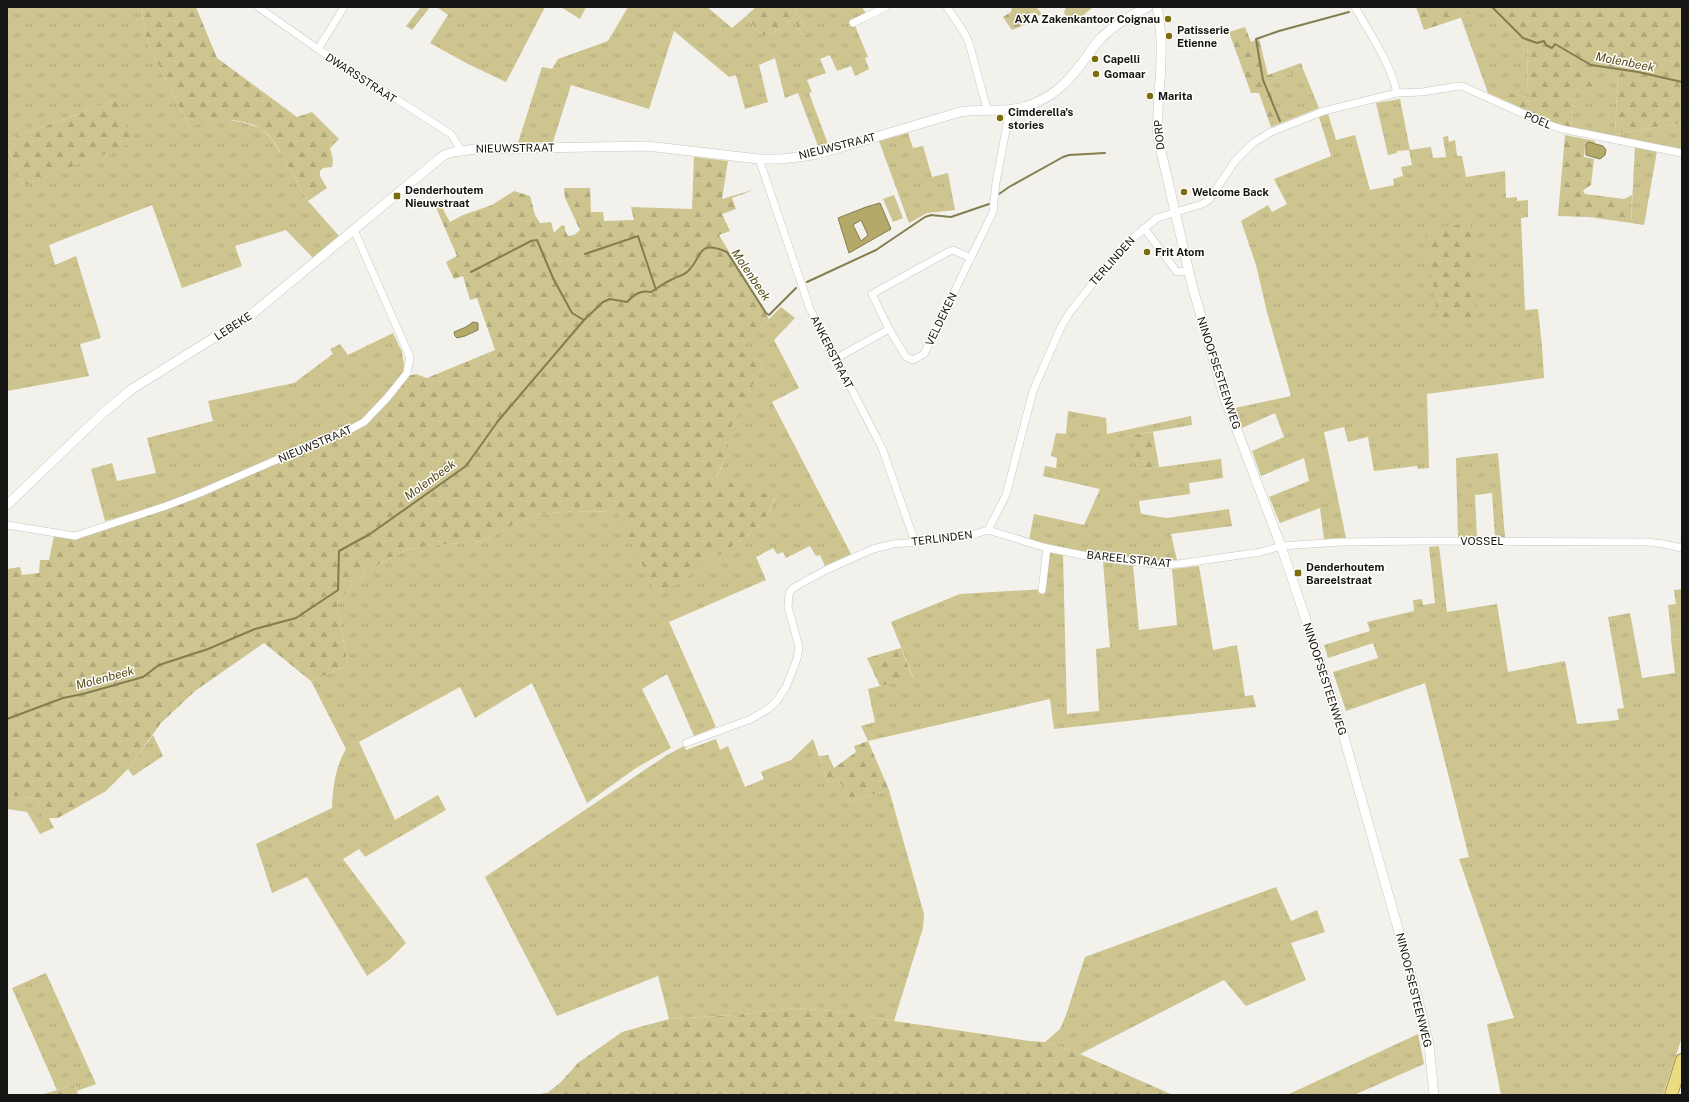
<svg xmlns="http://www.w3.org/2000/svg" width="1689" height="1102" font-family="'Public Sans',sans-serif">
<defs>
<pattern id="grass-tufts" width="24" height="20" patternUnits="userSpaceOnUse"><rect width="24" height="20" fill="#cdc48f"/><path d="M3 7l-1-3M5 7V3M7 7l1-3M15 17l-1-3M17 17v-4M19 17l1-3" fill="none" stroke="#afa87a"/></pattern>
<pattern id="forest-firs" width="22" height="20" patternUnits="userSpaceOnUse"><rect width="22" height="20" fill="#cdc48f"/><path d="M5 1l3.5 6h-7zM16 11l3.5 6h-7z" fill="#afa87a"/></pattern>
</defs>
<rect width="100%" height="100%" fill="#f2f1ec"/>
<g fill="url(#grass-tufts)">
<polygon points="7,7 142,7 146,36 150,48 189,127 203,122 223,119 242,122 260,128 272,139 308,201 339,236 313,258 286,230 235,246 242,266 182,288 152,205 49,245 55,265 76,256 101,338 80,344 89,376 7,391 7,147 24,185 116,100 7,140"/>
<polygon points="421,7 430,7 412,30 406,26"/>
<polygon points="437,7 545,7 506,82 468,64 430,43 448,15"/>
<polygon points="561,7 586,7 580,19"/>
<polygon points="628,7 707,7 732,28 746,16 762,36 779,30 793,18 802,35 808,33 794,7 862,7 867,15 853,21 868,57 865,58 869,69 855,76 851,66 837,71 830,55 820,59 826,73 807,80 812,92 809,93 828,144 818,146 798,93 785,98 775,58 759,65 768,102 745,109 736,75 729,77 674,31 649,109 571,85 553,142 518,143 542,67 552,69 558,59 608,41"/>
<polygon points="1066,7 1093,7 1073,24 1064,13"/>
<polygon points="1476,7 1489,7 1508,28 1528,44 1527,97 1498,92 1497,97 1488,93 1461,18"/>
<polygon points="1303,69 1319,108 1281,123 1267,82"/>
<polygon points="1592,71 1618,75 1615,134 1682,123 1682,149 1570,127 1577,84"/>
<polygon points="1400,99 1410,150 1431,147 1433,158 1446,157 1443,137 1448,136 1449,142 1455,140 1457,156 1462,156 1466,177 1505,171 1506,198 1517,197 1517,201 1528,200 1528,217 1521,218 1525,310 1538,309 1542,346 1544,378 1427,394 1429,468 1418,469 1417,466 1374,471 1368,437 1348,442 1344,427 1324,432 1346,538 1324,539 1320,508 1280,523 1269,497 1309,481 1304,458 1261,476 1252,451 1284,437 1275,413 1242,428 1235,408 1291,396 1267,312 1256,265 1241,221 1268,205 1272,212 1287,204 1274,179 1331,156 1319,117 1328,114 1336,140 1355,135 1370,190 1394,185 1393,179 1403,176 1401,167 1412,165 1409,150 1397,151 1397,153 1388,155 1376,103"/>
<polygon points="908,133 913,148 923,146 932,177 948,173 955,210 927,213 909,223 879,141"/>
<polygon points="1635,147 1657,151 1644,225 1631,223"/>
<path d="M 781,307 L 795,318 L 774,340 L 799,388 L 772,402 L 851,554 L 825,566 L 820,555 L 816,556 L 810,546 L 786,558 L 783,552 L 777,554 L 773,548 L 756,557 L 766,580 L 669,622 L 716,727 L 694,736 L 667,674 L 642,689 L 671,748 L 636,768 L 587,803 L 532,683 L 475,718 L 460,687 L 359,742 L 395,820 L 438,795 L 446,810 L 365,857 L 359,849 L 343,859 L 406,943 L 389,960 L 367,976 L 307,877 L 272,893 L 256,844 L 332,808 C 333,786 335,768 346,749 L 311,681 L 348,665 L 337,605 L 352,585 L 379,564 L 406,550 L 427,546 L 484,541 L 514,524 L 539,514 L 575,511 L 618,512 L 658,596 L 748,535 L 766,518 L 775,498 L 716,479 L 726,458 L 726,435 L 764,363 L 740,348 Z"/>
<polygon points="393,333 402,352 404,364 403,374 365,417 353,425 313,440 189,495 153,508 105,521 91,469 112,463 117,481 156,473 147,438 213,421 208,401 294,383 333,354 330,349 340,344 348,355"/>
<path d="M 1068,411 L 1106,418 L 1107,434 L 1191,416 L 1192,425 L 1133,435 L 1137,470 L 1221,459 L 1223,478 L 1189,483 L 1190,494 L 1139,501 L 1141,514 L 1167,518 L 1229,509 L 1232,526 L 1171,534 L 1177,560 C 1126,561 1078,551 1029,540 L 1034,514 L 1084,525 L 1100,489 L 1043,476 L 1045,466 L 1056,468 L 1057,458 L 1051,456 L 1056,433 L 1066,434 Z"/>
<polygon points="1498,453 1505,537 1495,537 1492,493 1475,495 1477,537 1458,537 1456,458"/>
<polygon points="1439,546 1447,612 1497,604 1508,672 1565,661 1577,724 1619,720 1617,709 1624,708 1608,617 1630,613 1642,678 1675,673 1671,640 1682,639 1682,1037 1663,1095 1501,1095 1487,1024 1514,1018 1459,859 1469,857 1425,683 1346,711 1333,672 1378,658 1373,643 1328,658 1324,645 1370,631 1367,622 1414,611 1413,600 1422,599 1423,605 1435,603 1429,547"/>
<polygon points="1049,552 1063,555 1067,714 1099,711 1096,649 1110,647 1103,562 1133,566 1139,630 1177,625 1172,569 1199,566 1213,650 1237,645 1245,696 1253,695 1256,707 1054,729 1050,699 868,741 861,726 875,722 868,689 913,677 891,622 960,594 1044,589"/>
<polygon points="1682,589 1682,629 1671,631 1668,605 1676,604 1674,590"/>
<polygon points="153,735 163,756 133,776 128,769"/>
<polygon points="716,739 720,750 728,746 745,787 764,779 761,772 791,760 813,739 828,783 837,780 845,788 850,801 889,790 924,914 923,928 894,1021 846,1012 795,1008 735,1015 669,1019 658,976 557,1016 485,877 667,755 684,746 686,750"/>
<polygon points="7,795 36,799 44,818 49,818 54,828 40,834 27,812 7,809"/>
<polygon points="1276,887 1291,921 1317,910 1325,932 1291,943 1306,980 1246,1006 1224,980 1080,1054 1045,1042 1060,1029 1066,1015 1085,957"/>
<polygon points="46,973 96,1084 77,1091 75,1085 57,1090 12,988"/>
<polygon points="1418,1034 1424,1064 1354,1095 1287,1095"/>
</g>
<g fill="url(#forest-firs)">
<path d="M 142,7 L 196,7 L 217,58 L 297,117 L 312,112 L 339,139 L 330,148 L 333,160 L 332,167 L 323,168 L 320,171 L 320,176 L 327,188 L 308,201 C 300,187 292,173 283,158 C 280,152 277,145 272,139 C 253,115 215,117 189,127 L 150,48 L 146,36 Z"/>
<polygon points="756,7 794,7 808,33 802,35 793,18 779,30 762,36 746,16"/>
<polygon points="1012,7 1036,7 1042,14 1039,16 1034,12 1024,17 1026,24 1012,30 1003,17 1011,12"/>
<polygon points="1416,7 1476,7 1463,17 1424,30"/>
<polygon points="1489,7 1682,7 1682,123 1615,134 1618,76 1592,71 1591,86 1577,85 1570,127 1555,123 1497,97 1498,91 1527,97 1528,44 1508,28"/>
<polygon points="1245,27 1251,42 1259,39 1268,75 1301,63 1303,69 1267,82 1281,123 1271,127 1259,93 1251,93 1229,32"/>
<polygon points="116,100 133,143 24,185 7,147 7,140"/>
<polygon points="1565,135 1595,141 1594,148 1585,147 1584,157 1594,159 1591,185 1585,189 1583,191 1585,194 1624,199 1632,195 1631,223 1589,217 1558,216"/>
<polygon points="694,157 728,161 722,199 756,189 732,198 736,209 722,214 730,231 719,235 769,319 741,348 764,363 727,435 726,458 716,478 775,497 766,518 748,535 658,597 617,512 575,511 539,514 514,524 484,541 427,546 406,550 379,564 352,585 337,605 348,665 311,681 264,643 195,691 161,723 128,769 106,791 58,818 44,818 36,799 7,795 7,569 20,567 22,575 39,573 40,560 49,560 54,536 74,539 362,426 408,376 416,374 427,378 495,350 477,298 470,300 463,276 454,279 446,262 457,256 434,203 438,200 450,222 463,215 492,205 514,191 530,196 535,215 540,223 551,222 554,233 562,225 565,226 565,230 568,236 574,235 580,230 565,198 564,188 590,188 591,212 603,212 604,221 634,220 631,207 692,209"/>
<polygon points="1470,223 1478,317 1438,321 1425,229"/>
<polygon points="1153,432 1159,467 1137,470 1132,435"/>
<polygon points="1682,629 1682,639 1671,640 1671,631"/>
<polygon points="901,648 913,678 880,686 867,658"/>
<polygon points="868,741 889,790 850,801 845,788 837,780 828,783 819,756 828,755 834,768 856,752 854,746"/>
<polygon points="795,1008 846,1012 894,1021 1029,1041 1045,1042 1080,1054 1173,1095 533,1095 547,1093 560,1083 578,1063 622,1032 669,1019 735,1015"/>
<polygon points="75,1085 78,1095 40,1095"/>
</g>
<polygon fill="#cdc48f" points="894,195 903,218 893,222 883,199"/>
<g fill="#b4a969" stroke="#847d4f" fill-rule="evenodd">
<polygon points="1588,142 1603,146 1606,150 1605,155 1600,159 1586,155 1586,145"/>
<path d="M 880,203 L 891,229 L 849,253 L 838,218 L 866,207 ZM 861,220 L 868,235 L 861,241 L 853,225 Z"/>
<polygon points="473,322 478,323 478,330 465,336 457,338 455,336 454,332 466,327"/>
</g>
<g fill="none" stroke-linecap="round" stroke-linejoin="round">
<g stroke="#847d4f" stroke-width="2">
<polyline points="1492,7 1523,38 1537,43 1544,41 1546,45 1552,48 1555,44 1591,65 1638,72 1682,82"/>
<polyline points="1280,121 1263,80 1256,39 1279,31 1349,12"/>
<polyline points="999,194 1009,187 1063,157 1069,155 1105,153"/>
<polyline points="585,254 638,236 656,290"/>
<polyline points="471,272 531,241 537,240 553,278 572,313 584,320"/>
<polyline points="807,282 876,250 925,217 931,215 951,217 989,204"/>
<path d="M 7,719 L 63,698 L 83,694 L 143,677 L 159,665 L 208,649 L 255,629 L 296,618 L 338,590 L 339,551 L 370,534 L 466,466 L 498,421 L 584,320 L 603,302 L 610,299 L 627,302 C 635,294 640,290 651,292 C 658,288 665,282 673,279 C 678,276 683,276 687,272 C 704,257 695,239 727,252 L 766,313 L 769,315 L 796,288"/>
</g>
<defs>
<g id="minor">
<polyline points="258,7 318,49 451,134 461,150"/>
<polyline points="947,7 965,34 969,43 987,109"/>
<path d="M 1355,7 C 1370,34 1390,62 1397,93"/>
<polyline points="853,23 886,7"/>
<polyline points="318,49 344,7"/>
<polyline points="759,159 810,309 882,448 915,542"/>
<polyline points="1144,228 1177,272 1188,271"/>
<polyline points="889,329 872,294 948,252 953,250 971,258"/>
<polyline points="835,359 889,329 906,357 913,360 924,354 993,212 996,182 1010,109"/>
<polyline points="7,525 75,536 166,506 200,493 313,444 351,429 364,422 387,398 407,373 410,357 354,230"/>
<polyline points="988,530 1047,548 1087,556 1163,565 1178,564 1261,552 1281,546 1341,542 1427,541 1648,542 1663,544 1682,548"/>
<polyline points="1042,590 1047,548"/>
<polyline points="686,743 751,719 768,709 776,702 786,687 797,659 799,647 788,607 789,594 792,589 800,584 828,569 873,549 893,544 931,541 975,534 988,530 1006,495 1033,391 1061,327 1070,312 1113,258 1132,239 1157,218 1202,204 1209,200 1235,161 1253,143 1271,132 1324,111 1397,93 1422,92 1459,86 1464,87 1544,123 1562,129 1682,153"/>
</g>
<g id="tertiary">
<path d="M 1157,7 C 1160,23 1162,40 1161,57 C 1161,84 1156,111 1158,138 L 1192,285 L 1224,396 L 1281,546 L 1336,709 L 1419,1003 L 1429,1045 L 1434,1095"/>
<path d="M 7,505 L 103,413 L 132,389 L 252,314 L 444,155 L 453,152 L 476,149 L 647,146 L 759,159 L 781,159 L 806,156 L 825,152 L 960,112 C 984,108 1012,114 1035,103 C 1057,94 1071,78 1085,59 C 1090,52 1095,44 1102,37 C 1115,25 1131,15 1148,7"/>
</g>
<polyline id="trunk" points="1671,1095 1682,1060"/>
</defs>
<use href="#minor" stroke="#c7c7c2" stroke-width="8"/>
<use href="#tertiary" stroke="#c7c7c2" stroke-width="10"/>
<use href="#trunk" stroke="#9d9146" stroke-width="14"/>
<use href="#minor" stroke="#fff" stroke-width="7"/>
<use href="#tertiary" stroke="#fff" stroke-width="9"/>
<use href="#trunk" stroke="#ebdc82" stroke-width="12"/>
</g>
<g fill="#7c6e0a" stroke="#fffefa" stroke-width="1.5">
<circle cx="1168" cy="19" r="4"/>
<circle cx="1169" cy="36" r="4"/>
<circle cx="1095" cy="59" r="4"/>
<circle cx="1096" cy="74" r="4"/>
<circle cx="1150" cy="96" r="4"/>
<circle cx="1000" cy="118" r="4"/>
<circle cx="1184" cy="192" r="4"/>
<rect x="393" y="192" width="8" height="8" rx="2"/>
<circle cx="1147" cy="252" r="4"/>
<rect x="1294" y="569" width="8" height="8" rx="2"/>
</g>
<g text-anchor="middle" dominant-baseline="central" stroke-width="3" stroke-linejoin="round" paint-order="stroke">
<g font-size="11" font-weight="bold" fill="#151513" stroke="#fffefa" text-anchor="start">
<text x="1160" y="19" text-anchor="end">AXA Zakenkantoor Coignau</text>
<text x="1177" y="30">Patisserie<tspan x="1177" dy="13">Etienne</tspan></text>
<text x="1103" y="59">Capelli</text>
<text x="1104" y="74">Gomaar</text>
<text x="1158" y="96">Marita</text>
<text x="1008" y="112">Cimderella's<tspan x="1008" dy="13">stories</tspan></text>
<text x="405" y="190">Denderhoutem<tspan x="405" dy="13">Nieuwstraat</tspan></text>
<text x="1192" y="192">Welcome Back</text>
<text x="1155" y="252">Frit Atom</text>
<text x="1306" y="567">Denderhoutem<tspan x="1306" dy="13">Bareelstraat</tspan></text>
</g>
<g font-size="11" fill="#151513" stroke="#fffefa">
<text transform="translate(361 78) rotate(33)">DWARSSTRAAT</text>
<text transform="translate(1538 120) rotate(22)">POEL</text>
<text transform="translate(1159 135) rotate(-96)">DORP</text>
<text transform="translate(837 146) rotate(-14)">NIEUWSTRAAT</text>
<text transform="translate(515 148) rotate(-1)">NIEUWSTRAAT</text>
<text transform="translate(1112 261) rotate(-48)">TERLINDEN</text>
<text transform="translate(941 319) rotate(-64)">VELDEKEN</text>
<text transform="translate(233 326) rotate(-33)">LEBEKE</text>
<text transform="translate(832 352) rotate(63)">ANKERSTRAAT</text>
<text transform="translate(1219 373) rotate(72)">NINOOFSESTEENWEG</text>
<text transform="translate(315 444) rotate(-23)">NIEUWSTRAAT</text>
<text transform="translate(942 538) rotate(-7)">TERLINDEN</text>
<text x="1482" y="541">VOSSEL</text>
<text transform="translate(1129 559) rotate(6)">BAREELSTRAAT</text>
<text transform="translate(1325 679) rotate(72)">NINOOFSESTEENWEG</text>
<text transform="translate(1414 990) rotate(76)">NINOOFSESTEENWEG</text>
</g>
<g font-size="12" font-style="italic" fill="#554d1b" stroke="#fffefa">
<text transform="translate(1625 62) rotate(11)">Molenbeek</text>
<text transform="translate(751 275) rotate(56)">Molenbeek</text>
<text transform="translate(430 480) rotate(-36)">Molenbeek</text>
<text transform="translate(105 678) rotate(-15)">Molenbeek</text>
</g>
</g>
<rect width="1689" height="1102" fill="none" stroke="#151513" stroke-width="16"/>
</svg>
